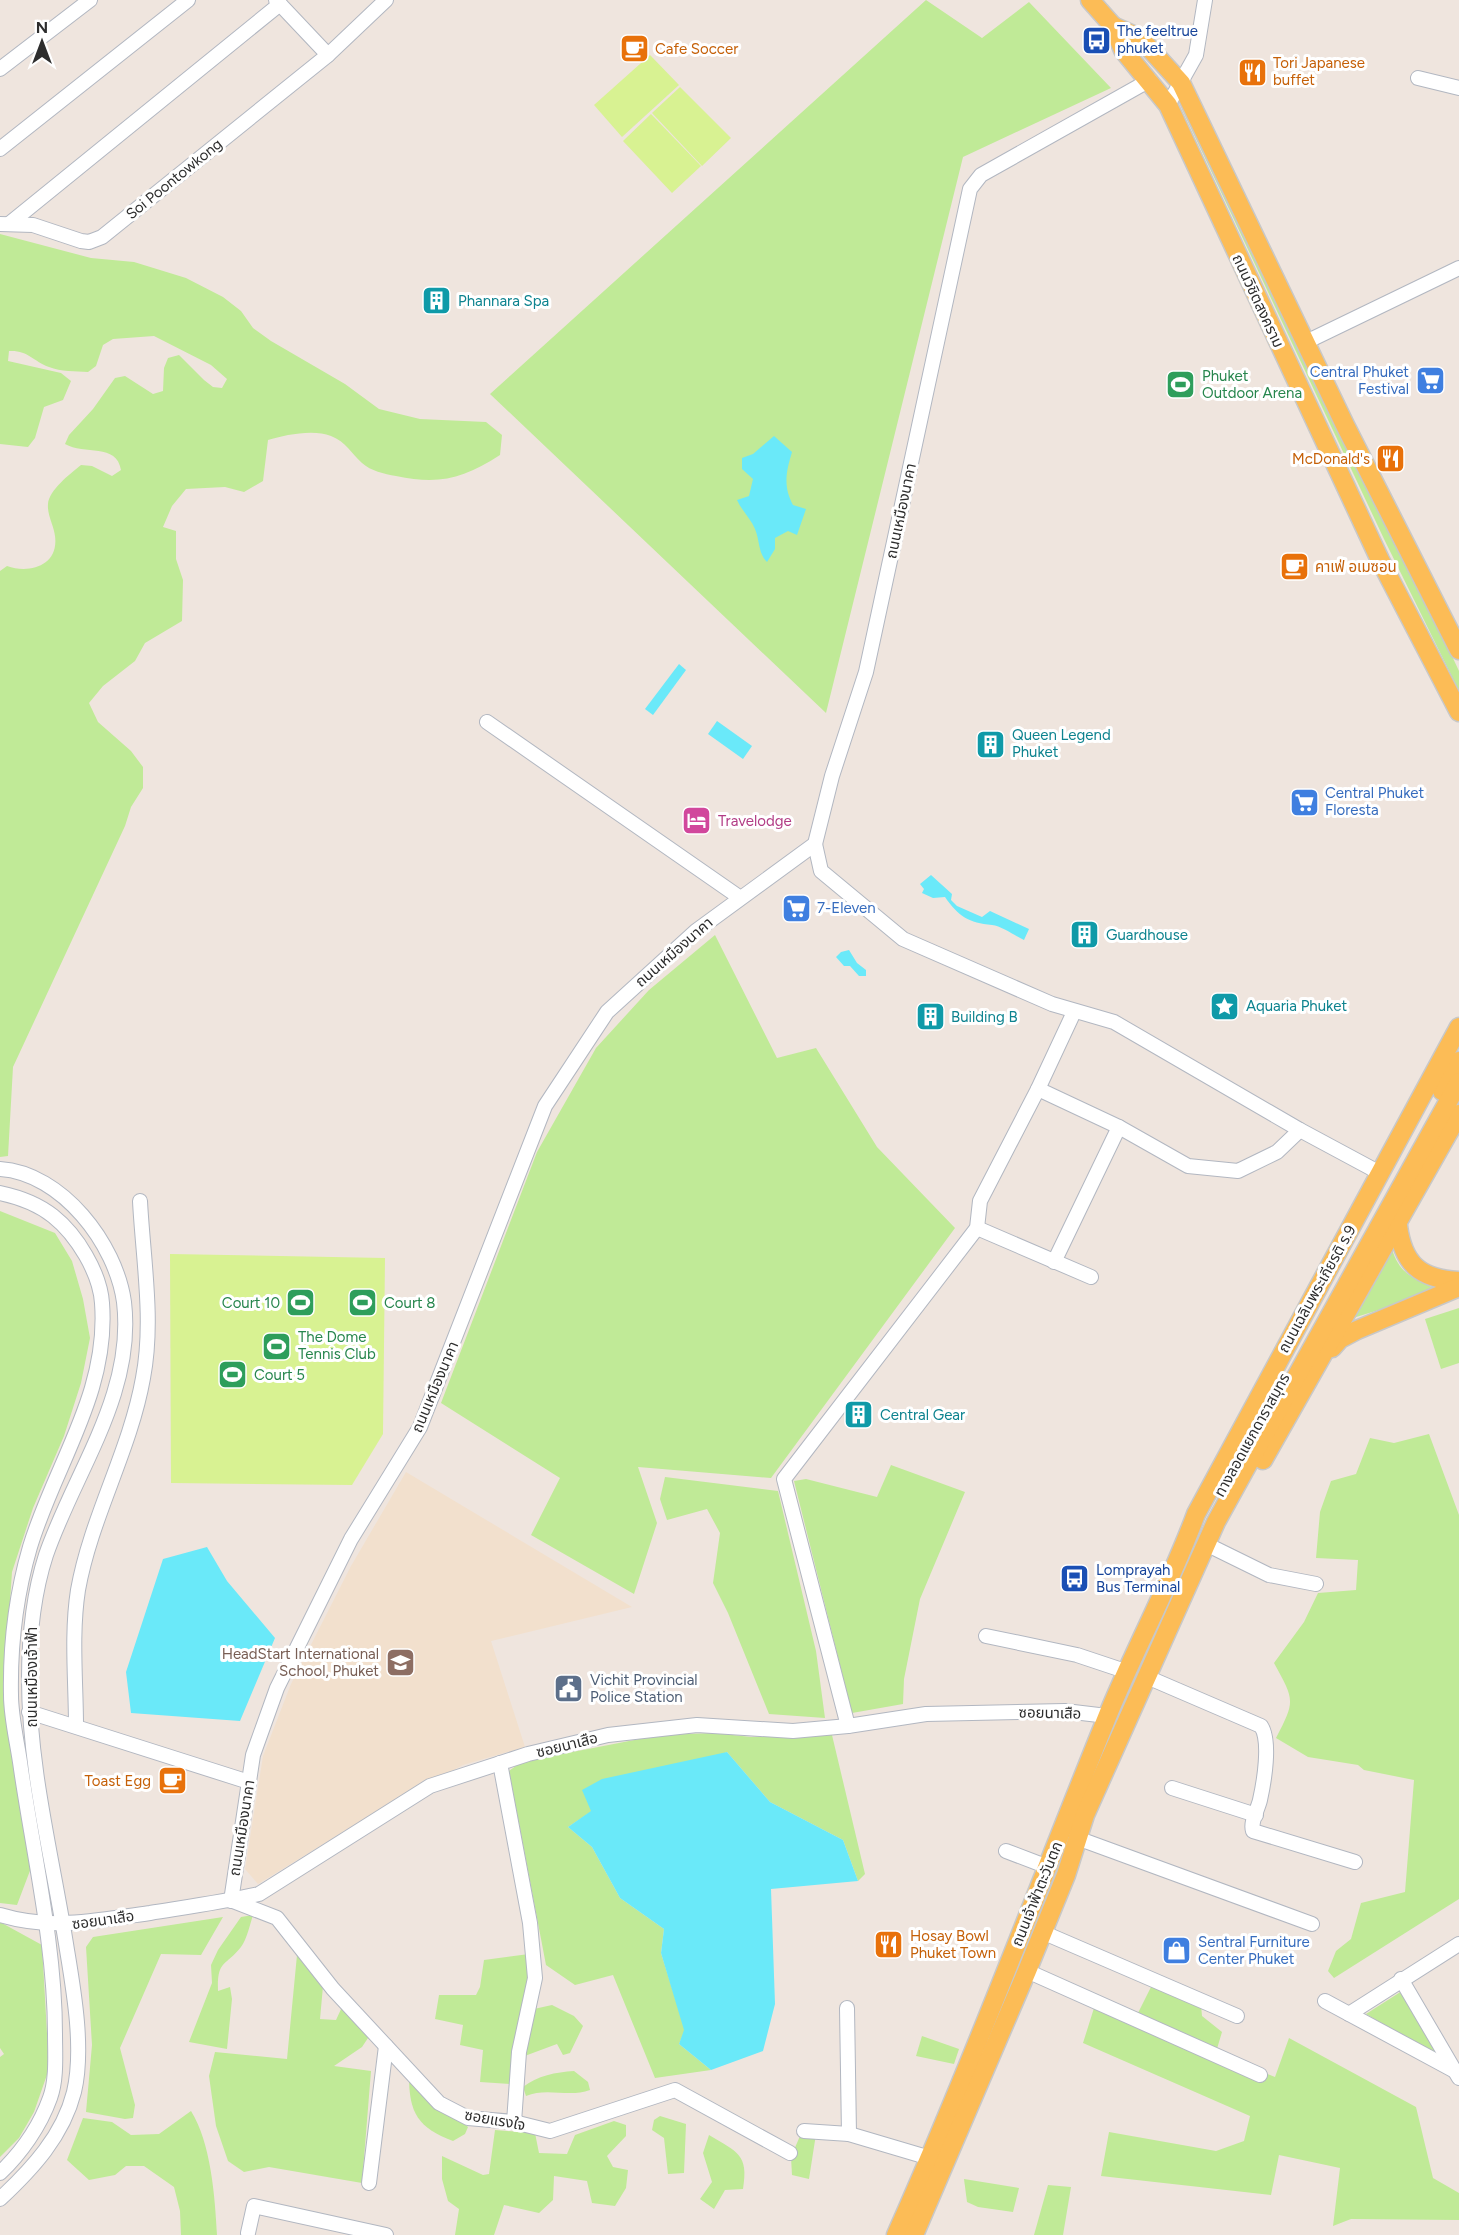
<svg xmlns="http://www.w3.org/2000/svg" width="1459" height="2235" font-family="Figtree,'Noto Sans Thai',sans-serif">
<rect width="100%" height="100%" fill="#efe5de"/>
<polygon fill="#f2e0cd" points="406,1472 632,1607 491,1641 525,1747 463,1765 374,1813 258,1884 245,1869 263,1756 291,1684 351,1566"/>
<g fill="#c0ea97">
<polygon points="926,0 982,38 1029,2 1111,88 963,157 826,713 490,394"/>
<polygon points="1184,107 1325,405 1444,639 1459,671 1459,691 1384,539 1182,109"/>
<path d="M 0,234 L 91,258 L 134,262 L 186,278 L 223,297 L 241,311 L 253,328 L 271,341 L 345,384 L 379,409 L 420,419 L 486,422 L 502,435 L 500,455 C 463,479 439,485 396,476 C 384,474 371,471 362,463 C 351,453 346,442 331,436 C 313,429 285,435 268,440 L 263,481 L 244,492 L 225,487 L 186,489 L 172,506 L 163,527 L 176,531 L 176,559 L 183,580 L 182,621 L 145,643 L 135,661 L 103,686 L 89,703 L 98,722 L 131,751 L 143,767 L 143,788 L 131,807 L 125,826 L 13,1067 L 8,1156 L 0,1157 L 0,571 L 7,566 C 29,574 59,566 55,536 C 54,526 47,515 48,504 C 49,490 70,474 81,465 L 92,466 L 112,476 L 121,470 C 117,443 84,455 65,444 L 69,435 L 93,409 L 115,378 L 125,376 L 153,394 L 163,391 L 164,368 L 168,358 L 179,355 L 204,380 L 213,387 L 222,388 L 227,379 L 211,365 L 154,336 L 113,339 L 103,345 L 96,366 L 88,372 C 75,371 61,372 49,367 C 33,361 28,350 9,351 L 8,361 L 61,373 L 71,381 L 63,400 L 44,407 L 35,438 L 28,447 L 0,444 Z"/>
<polygon points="715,935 777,1058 816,1048 877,1147 955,1228 771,1478 638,1467 657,1523 634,1594 531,1535 560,1478 441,1403 537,1152 596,1048 649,990"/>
<polygon points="0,1211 55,1233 72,1261 83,1299 90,1338 81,1383 64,1436 33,1508 12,1572 4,1690 31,1868 17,1905 0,1903"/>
<path d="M 1392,1249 C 1400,1276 1416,1279 1440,1291 L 1353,1318 Z"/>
<polygon points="1459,1308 1459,1363 1441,1369 1425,1319"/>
<path d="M 1429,1434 L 1459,1515 L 1459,1899 L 1334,1978 L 1328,1971 L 1336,1951 L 1351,1939 L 1361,1903 L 1405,1892 L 1414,1780 L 1364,1770 L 1358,1765 L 1308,1757 L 1276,1738 C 1296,1700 1294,1700 1274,1663 L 1304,1622 L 1318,1593 L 1356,1590 L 1358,1560 L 1316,1558 L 1320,1512 L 1331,1481 L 1356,1474 L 1370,1438 L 1394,1443 Z"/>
<polygon points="891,1465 965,1492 920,1599 904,1679 903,1704 852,1713 794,1481 806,1479 877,1497"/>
<polygon points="665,1477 778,1491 816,1651 825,1718 769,1714 728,1613 713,1583 720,1533 707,1509 667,1520 660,1499"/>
<polygon points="714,1733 751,1737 832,1735 865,1874 858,1881 843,1840 770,1802 727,1752 592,1811 568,1827 592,1847 620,1898 664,1929 661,1953 685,2030 679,2044 711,2070 655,2078 613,1975 575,1985 546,1965 509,1771 521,1762 660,1735"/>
<path d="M 253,1915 C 250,1924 247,1939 241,1947 C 225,1967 217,1960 218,1991 L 230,1987 L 232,1999 L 227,2049 L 189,2042 L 212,1983 L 211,1965 L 218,1950 L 241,1917 Z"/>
<polygon points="223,1917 201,1955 161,1954 120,2048 135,2105 133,2118 125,2119 86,2112 92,2045 86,1947 93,1937"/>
<polygon points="0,1922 42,1945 49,2069 34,2112 19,2138 0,2157 0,2057 4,2054 0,2048"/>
<polygon points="529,1954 530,1973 512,2084 480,2082 483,2050 460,2045 463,2025 435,2019 439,1995 476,1995 480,1987 484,1960"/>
<polygon points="297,1955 323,1986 320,2019 336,2020 342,2007 370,2035 362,2047 334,2066 371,2071 362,2183 269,2167 244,2172 228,2161 216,2126 209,2076 215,2052 287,2059"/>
<polygon points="1151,1987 1201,2005 1202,2016 1222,2032 1216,2052 1137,2015"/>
<polygon points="1402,1991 1437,2055 1366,2014"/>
<polygon points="552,2005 574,2016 583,2026 570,2053 563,2055 557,2044 522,2057 534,2009"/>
<polygon points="1094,2008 1275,2077 1289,2038 1416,2107 1433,2178 1459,2193 1459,2220 1351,2219 1333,2226 1340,2168 1279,2155 1271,2195 1101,2176 1109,2132 1216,2151 1244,2141 1250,2116 1083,2043"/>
<polygon points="922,2036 959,2049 954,2064 916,2056"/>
<path d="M 574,2071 L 588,2082 L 590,2090 C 569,2098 547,2087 526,2096 L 523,2087 C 537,2076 556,2072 574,2071 Z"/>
<path d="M 409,2076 L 468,2127 L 465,2134 L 453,2141 C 418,2128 409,2113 409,2076 Z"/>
<path d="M 191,2111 C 211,2143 215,2197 217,2235 L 181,2235 L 180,2211 L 174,2187 L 144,2166 L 126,2166 L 115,2175 L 89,2180 L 67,2160 L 83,2118 L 112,2122 L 131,2135 L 159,2134 Z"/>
<polygon points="660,2116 686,2124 684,2173 668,2174 664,2138 652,2130 654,2120"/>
<polygon points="614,2121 626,2125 626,2136 607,2156 613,2167 628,2170 626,2188 615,2206 592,2203 587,2181 554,2176 553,2200 539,2213 504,2205 494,2235 455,2235 459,2209 448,2201 442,2179 442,2156 483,2175 489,2174 495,2130 535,2133 539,2153 567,2154 575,2135"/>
<polygon points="816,2134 809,2179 792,2175 791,2157 800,2136"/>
<path d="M 709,2135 C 737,2152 749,2154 743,2189 L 725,2190 L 714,2209 L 700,2199 L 712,2182 L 703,2153 Z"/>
<polygon points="964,2179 1019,2188 1013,2212 978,2207 967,2202"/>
<polygon points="1048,2185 1071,2187 1063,2235 1034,2235"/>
</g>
<g fill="#d8f292">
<polygon points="650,55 679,85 622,137 594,105"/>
<polygon points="680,87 731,138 702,166 652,113"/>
<polygon points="651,114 701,166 672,193 623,141"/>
<polygon points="170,1254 385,1258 383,1434 352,1485 171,1483"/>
</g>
<g fill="#6ae9f9">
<path d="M 774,436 L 792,452 C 786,472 783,486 793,505 L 806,509 L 797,535 L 788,531 L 775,538 L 775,549 L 767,562 C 758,553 760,541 755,529 C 751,519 742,511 737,500 L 749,496 L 753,479 L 742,469 L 742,458 L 753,454 Z"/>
<polygon points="679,664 686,670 653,715 645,709"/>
<polygon points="717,721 752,746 743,759 708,734"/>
<path d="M 931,875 L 952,894 L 951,900 L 957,906 L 982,917 L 990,911 L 1029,929 L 1024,940 C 1015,936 1002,926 992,925 C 969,923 958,916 945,897 L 933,898 L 922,893 L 924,889 L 920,884 Z"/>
<polygon points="849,950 857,963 866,970 866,976 859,976 850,966 844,966 836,957 841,952"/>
<polygon points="207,1547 227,1581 275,1638 240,1721 131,1713 126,1672 163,1559"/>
<polygon points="727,1752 770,1802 843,1840 858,1881 771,1889 775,2004 763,2051 711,2070 679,2044 684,2030 661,1953 664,1929 620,1898 592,1847 568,1827 591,1811 582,1790 602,1779"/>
</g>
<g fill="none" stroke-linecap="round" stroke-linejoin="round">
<defs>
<g id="minor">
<polyline points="276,0 328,55"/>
<polyline points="0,69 90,0"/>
<polyline points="1418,78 1459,88"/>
<polyline points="1168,105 1196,55 1205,0"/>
<polyline points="0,149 188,0"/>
<polyline points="0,224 33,225 81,241 89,242 102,237 328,55 386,0"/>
<polyline points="9,224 280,4"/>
<polyline points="1306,342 1459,268"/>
<polyline points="487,722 739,897"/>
<polyline points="815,844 821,871 903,939 1052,1004 1114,1022 1300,1130 1380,1173"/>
<polyline points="1038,1089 1119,1127 1188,1166 1238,1171 1277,1152 1300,1130"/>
<path d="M 0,1169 C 62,1173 116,1244 124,1302 C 135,1394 75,1471 46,1555 C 33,1595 29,1637 29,1679 C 29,1770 53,1860 67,1950 C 74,1992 84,2050 74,2092 C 63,2136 32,2169 0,2199"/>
<path d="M 0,1193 C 19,1197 38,1204 53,1216 C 77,1235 100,1273 102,1303 C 109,1393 55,1464 30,1547 C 16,1595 10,1645 11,1695 C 11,1719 18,1745 21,1769 C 34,1857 55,1946 55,2034 C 55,2054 57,2079 50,2098 C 40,2126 21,2153 0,2173"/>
<polyline points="977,1228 1091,1277"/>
<polyline points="1054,1262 1119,1127"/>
<polyline points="1210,1546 1269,1575 1316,1584"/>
<polyline points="986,1636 1077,1655 1128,1672"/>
<path d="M 1147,1677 L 1261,1726 C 1271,1741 1264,1782 1260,1800 C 1258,1809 1250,1822 1253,1831 L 1355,1862"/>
<polyline points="29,1712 249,1782"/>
<path d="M 76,1726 C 76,1682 71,1635 78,1590 C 91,1517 130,1451 143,1378 C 154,1321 143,1259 140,1201"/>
<polyline points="848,1726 784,1479 977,1228 980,1201 1038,1089 1074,1012"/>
<polyline points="500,1763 530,1923 535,1978 519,2052 514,2122"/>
<polyline points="1172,1788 1256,1815"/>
<polyline points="1077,1838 1312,1924"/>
<polyline points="1006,1851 1048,1867"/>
<polyline points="231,1901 253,1755 277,1688 351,1539 420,1427 545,1106 607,1012 696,931 815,844 832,776 866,672 970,189 981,175 1150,80"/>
<polyline points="233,1901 277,1918 333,1989 439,2103 468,2118 514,2122 550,2131 675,2090 790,2153"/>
<path d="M 0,1915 C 53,1931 97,1920 150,1913 C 187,1907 223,1902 259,1894 L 430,1786 L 528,1754 L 608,1735 L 697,1725 L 793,1731 L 848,1726 L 926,1714 L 1065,1711 L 1107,1716"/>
<polyline points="1042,1932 1237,2016"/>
<polyline points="1027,1971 1260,2075"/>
<polyline points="1401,1979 1459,2078"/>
<polyline points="1325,2001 1453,2070"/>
<polyline points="847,2008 849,2134"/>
<polyline points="1349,2014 1459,1944"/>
<polyline points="804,2131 849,2134 930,2158"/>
<polyline points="369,2183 386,2046"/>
<polyline points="248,2233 254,2206 386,2235"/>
</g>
<g id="major">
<polyline points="1090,0 1113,26 1123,50 1168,105 1380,560 1459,712"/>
<polyline points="1113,26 1140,38 1181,83 1345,425 1459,650"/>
<polyline points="1442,1091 1459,1061"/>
<path d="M 1398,1226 C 1403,1264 1420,1279 1459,1281"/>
<polyline points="1332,1348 1340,1339 1357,1330 1459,1287"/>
<polyline points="1263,1460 1459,1114"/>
<path d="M 896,2235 C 971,2066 1036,1893 1105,1722 C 1133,1652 1170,1585 1196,1514 L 1459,1027"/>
<polyline points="914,2235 1027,1971 1066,1875 1085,1815 1216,1522 1459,1082"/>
</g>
</defs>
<use href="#minor" stroke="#b2b7c1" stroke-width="16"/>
<use href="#major" stroke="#c8c8c8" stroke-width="21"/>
<use href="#minor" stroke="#fff" stroke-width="14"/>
<use href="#major" stroke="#fcbc56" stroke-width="18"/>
</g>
<defs>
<symbol id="bus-square" viewBox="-11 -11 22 22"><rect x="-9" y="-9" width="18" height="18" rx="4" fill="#1a4fb4" stroke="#fff"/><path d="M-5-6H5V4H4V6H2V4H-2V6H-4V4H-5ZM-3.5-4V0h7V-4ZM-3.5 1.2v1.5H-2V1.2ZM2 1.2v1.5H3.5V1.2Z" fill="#fff"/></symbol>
<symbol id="cafe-square" viewBox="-11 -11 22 22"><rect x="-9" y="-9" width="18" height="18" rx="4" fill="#e8710a" stroke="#fff"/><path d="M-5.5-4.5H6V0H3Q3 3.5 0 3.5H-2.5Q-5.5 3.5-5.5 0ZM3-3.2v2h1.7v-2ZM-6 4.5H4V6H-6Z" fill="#fff"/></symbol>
<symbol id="restaurant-square" viewBox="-11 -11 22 22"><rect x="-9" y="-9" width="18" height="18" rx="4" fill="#e8710a" stroke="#fff"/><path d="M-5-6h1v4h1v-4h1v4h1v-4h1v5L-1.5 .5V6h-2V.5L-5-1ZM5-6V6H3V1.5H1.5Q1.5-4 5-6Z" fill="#fff"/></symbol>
<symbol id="building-square" viewBox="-11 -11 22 22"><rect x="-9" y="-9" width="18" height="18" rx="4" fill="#0f9aa8" stroke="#fff"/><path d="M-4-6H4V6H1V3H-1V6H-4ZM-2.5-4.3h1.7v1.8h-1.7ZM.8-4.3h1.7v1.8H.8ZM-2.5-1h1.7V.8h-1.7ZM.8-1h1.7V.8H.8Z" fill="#fff"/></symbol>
<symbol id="supermarket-square" viewBox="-11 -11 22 22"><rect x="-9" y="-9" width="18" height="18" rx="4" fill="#3f7fe0" stroke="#fff"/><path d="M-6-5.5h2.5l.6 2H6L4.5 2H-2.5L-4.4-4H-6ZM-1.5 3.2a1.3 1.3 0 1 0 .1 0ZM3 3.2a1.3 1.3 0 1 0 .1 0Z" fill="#fff"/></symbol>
<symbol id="stadium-square" viewBox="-11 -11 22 22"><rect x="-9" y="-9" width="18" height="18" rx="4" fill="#2e9e5b" stroke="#fff"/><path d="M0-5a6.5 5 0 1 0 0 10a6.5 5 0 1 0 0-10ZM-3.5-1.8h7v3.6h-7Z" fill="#fff"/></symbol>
<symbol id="hotel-square" viewBox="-11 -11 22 22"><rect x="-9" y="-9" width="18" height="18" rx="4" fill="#d1479c" stroke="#fff"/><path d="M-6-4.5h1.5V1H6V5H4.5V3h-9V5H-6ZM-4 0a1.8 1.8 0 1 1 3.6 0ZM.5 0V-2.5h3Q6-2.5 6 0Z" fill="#fff"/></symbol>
<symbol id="sight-square" viewBox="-11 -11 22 22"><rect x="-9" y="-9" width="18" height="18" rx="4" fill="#0f9aa8" stroke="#fff"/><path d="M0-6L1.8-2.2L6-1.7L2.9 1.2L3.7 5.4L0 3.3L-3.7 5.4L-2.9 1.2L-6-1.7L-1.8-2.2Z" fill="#fff"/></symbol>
<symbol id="school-square" viewBox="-11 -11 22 22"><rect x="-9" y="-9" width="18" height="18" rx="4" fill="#8d6e63" stroke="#fff"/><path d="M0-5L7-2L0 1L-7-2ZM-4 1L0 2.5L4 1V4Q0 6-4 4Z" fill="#fff"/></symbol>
<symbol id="civic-square" viewBox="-11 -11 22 22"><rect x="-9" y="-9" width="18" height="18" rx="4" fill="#5c6f8a" stroke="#fff"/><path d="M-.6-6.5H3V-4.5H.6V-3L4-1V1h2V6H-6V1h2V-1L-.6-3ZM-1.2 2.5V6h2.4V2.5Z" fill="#fff"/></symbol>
<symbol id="shop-square" viewBox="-11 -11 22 22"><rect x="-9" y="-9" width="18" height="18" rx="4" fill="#3f7fe0" stroke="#fff"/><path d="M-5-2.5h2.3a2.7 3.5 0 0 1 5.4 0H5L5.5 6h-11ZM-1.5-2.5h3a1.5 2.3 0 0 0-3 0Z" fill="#fff"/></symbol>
</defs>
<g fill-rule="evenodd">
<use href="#bus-square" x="1080" y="24" width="33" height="33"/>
<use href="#cafe-square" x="618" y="32" width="33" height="33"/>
<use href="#restaurant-square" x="1236" y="56" width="33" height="33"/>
<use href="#building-square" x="420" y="284" width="33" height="33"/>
<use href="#supermarket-square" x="1414" y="364" width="33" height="33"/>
<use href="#stadium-square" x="1164" y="368" width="33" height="33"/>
<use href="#restaurant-square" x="1374" y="442" width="33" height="33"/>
<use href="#cafe-square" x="1278" y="550" width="33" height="33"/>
<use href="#building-square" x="974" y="728" width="33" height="33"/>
<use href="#supermarket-square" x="1288" y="786" width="33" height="33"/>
<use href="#hotel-square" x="680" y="804" width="33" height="33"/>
<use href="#supermarket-square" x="780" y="892" width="33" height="33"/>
<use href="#building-square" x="1068" y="918" width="33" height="33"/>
<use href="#sight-square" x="1208" y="990" width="33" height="33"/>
<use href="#building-square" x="914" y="1000" width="33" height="33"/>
<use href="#stadium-square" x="284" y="1286" width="33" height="33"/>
<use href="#stadium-square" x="346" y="1286" width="33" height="33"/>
<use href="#stadium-square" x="260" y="1330" width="33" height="33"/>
<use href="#stadium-square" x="216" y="1358" width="33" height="33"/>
<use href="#building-square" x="842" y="1398" width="33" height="33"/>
<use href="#bus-square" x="1058" y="1562" width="33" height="33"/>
<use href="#school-square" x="384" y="1646" width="33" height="33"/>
<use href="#civic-square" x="552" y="1672" width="33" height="33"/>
<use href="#cafe-square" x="156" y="1764" width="33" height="33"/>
<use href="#restaurant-square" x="872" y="1928" width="33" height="33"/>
<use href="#shop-square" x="1160" y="1934" width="33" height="33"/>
</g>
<g text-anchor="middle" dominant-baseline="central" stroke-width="6" stroke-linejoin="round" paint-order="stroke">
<g font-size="15" fill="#164399" stroke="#fff" text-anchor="start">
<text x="1117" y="31">The feeltrue<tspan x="1117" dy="17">phuket</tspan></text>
<text x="1096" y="1570">Lomprayah<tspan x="1096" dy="17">Bus Terminal</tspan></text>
</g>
<g font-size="15" fill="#c56008" stroke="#fff" text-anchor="start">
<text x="655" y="49">Cafe Soccer</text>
<text x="1273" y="63">Tori Japanese<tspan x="1273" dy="17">buffet</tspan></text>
<text x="1370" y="459" text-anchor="end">McDonald's</text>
<text x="1315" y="567">คาเฟ่ อเมซอน</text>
<text x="151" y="1781" text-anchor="end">Toast Egg</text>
<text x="910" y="1936">Hosay Bowl<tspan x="910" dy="17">Phuket Town</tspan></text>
</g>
<g font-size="15" fill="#2d2d2d" stroke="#fff">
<text transform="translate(174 179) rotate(-39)">Soi Poontowkong</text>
<text transform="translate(1258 301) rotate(65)">ถนนวิชิตสงคราม</text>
<text transform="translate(901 511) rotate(-78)">ถนนเหมืองนาคา</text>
<text transform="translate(674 952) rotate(-41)">ถนนเหมืองนาคา</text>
<text transform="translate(1317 1289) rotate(-61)">ถนนเฉลิมพระเกียรติ ร.9</text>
<text transform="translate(435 1387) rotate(-67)">ถนนเหมืองนาคา</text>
<text transform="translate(1252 1435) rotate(-61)">ทางลอดแยกดาราสมุทร</text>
<text transform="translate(32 1677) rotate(-90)">ถนนเหมืองเจ้าฟ้า</text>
<text transform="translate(1050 1713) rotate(1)">ซอยนาเสือ</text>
<text transform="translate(567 1745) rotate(-14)">ซอยนาเสือ</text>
<text transform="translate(242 1828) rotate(-81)">ถนนเหมืองนาคา</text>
<text transform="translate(1037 1894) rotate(-68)">ถนนเจ้าฟ้าตะวันตก</text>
<text transform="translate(103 1920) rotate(-8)">ซอยนาเสือ</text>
<text transform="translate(495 2120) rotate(10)">ซอยแรงใจ</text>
</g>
<g font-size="15" fill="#0d838f" stroke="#fff" text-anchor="start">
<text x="458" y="301">Phannara Spa</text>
<text x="1012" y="735">Queen Legend<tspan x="1012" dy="17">Phuket</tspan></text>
<text x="1106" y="935">Guardhouse</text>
<text x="1246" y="1006">Aquaria Phuket</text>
<text x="951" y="1017">Building B</text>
<text x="880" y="1415">Central Gear</text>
</g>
<g font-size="15" fill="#366cbe" stroke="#fff" text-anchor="start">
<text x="1409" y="372" text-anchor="end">Central Phuket<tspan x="1409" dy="17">Festival</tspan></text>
<text x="1325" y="793">Central Phuket<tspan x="1325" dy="17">Floresta</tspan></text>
<text x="817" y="908">7-Eleven</text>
<text x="1198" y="1942">Sentral Furniture<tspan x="1198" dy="17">Center Phuket</tspan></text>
</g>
<g font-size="15" fill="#27864d" stroke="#fff" text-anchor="start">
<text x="1202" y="376">Phuket<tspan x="1202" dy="17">Outdoor Arena</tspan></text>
<text x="280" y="1303" text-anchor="end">Court 10</text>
<text x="384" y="1303">Court 8</text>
<text x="298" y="1337">The Dome<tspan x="298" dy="17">Tennis Club</tspan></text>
<text x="254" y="1375">Court 5</text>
</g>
<g font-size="15" fill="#b23c85" stroke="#fff" text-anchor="start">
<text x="718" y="821">Travelodge</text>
</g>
<g font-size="15" fill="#785e54" stroke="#fff" text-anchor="end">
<text x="379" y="1654">HeadStart International<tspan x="379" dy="17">School, Phuket</tspan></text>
</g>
<g font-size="15" fill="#4e5e75" stroke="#fff" text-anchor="start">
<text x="590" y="1680">Vichit Provincial<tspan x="590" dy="17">Police Station</tspan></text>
</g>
</g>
<g transform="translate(42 42)" stroke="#ffffff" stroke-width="4.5" paint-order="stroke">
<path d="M0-4.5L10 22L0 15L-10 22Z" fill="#2d2d2d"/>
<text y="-9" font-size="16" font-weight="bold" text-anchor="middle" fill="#2d2d2d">N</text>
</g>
</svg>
